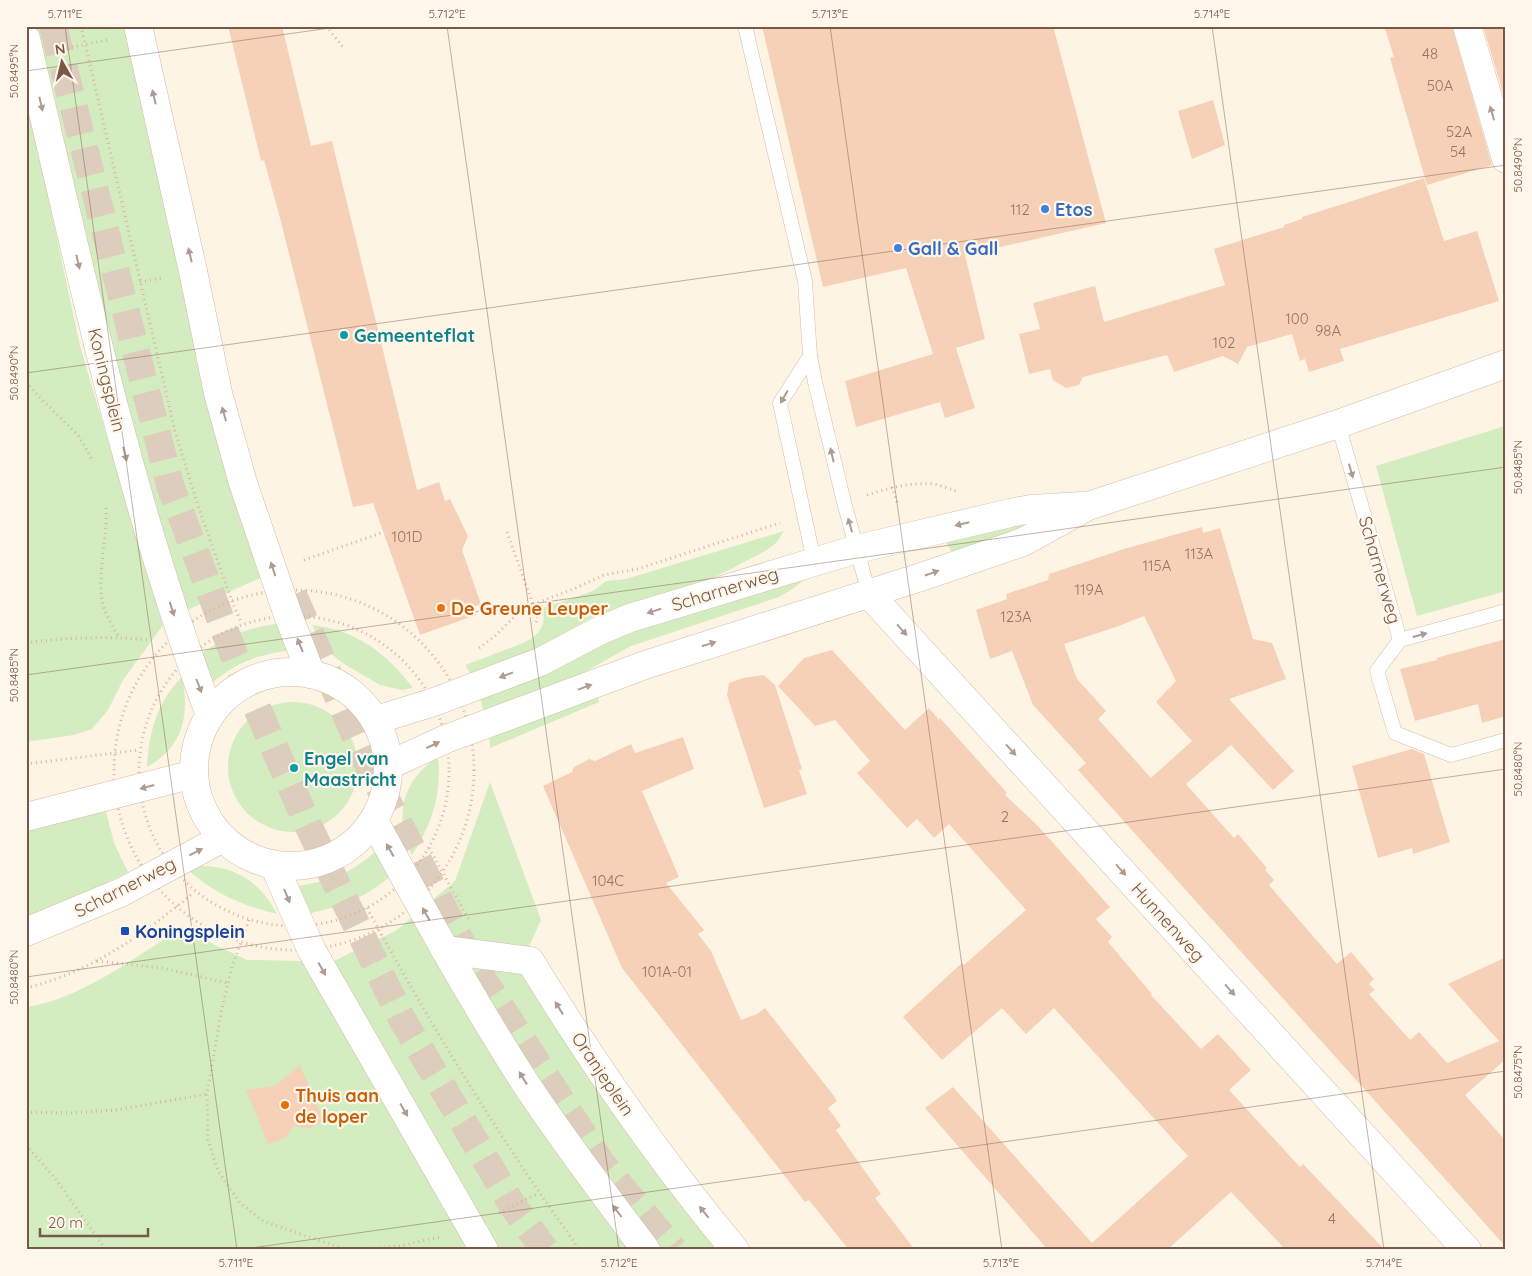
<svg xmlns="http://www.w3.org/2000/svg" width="1532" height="1276" font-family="Quicksand,sans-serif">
<rect width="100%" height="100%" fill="#fef4e3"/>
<g fill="#d3edc0">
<polygon points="35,26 127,26 265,576 185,611 137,469"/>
<polygon points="26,94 80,346 163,625 123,680 108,710 92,729 74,735 26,742"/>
<polygon points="1505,426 1506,591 1417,616 1376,466"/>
<polygon points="1023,521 1029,523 1029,529 952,553 945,540"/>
<path d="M 784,531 L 777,542 L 767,550 L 733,568 L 714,577 L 591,618 L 532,652 L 471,675 L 465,665 C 477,661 489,656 502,651 C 523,643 549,637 543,608 L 593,591 L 606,581 L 626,579 Z"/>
<polygon points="805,579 794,588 779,597 631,646 578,676 484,712 479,696 603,637"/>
<path d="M 281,623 L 290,650 C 256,656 238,661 212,683 L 201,654 C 228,635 248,628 281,623 Z"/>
<path d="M 312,625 C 357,630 387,654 413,688 L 402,690 L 380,685 L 344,664 L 325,649 Z"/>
<path d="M 182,677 C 190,715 183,747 147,767 C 148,734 158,700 182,677 Z"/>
<polygon points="597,692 599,702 490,748 489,732"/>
<circle cx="293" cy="767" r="65"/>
<path d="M 438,757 C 442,793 432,825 412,855 C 394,816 401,781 438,757 Z"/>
<polygon points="490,782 541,920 526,953 723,1250 500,1250 334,961 397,930 455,881"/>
<polygon points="106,811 114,843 128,872 72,900 26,917 26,829"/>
<path d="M 378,849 L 391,876 C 362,899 347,905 311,913 L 299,886 C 334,879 351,874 378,849 Z"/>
<path d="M 201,866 C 236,866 261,883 277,914 C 243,906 213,893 187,869 Z"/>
<path d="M 183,927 L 213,944 L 247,960 L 304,961 L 471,1250 L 26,1250 L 26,1007 C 80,1000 138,955 183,927 Z"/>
</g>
<g fill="#f6d1b8" fill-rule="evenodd">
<polygon points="228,26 282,26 311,146 332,141 417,490 439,482 445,501 450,499 468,536 462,550 481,604 474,607 476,615 420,635 373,503 353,507 280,218 264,160 261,161"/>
<polygon points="762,26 1053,26 1106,223 965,255 985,339 956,348 975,408 945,418 940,402 856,427 845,381 933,354 906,268 823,287"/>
<polygon points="1384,26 1452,26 1492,165 1427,185 1390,58 1394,57"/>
<polygon points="1483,26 1506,26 1506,103"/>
<polygon points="1213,100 1225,145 1192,159 1178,111"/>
<polygon points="1424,178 1444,241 1477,231 1499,301 1340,349 1344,361 1309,372 1305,359 1300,361 1292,334 1247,347 1238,364 1223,356 1174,372 1167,355 1083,377 1079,385 1066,388 1053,380 1050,369 1029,374 1019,334 1040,329 1033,303 1095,286 1104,322 1225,285 1214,249 1284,227 1284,225 1302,219 1302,217"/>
<path d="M 1202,527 L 1203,533 L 1220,528 L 1253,639 L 1272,643 L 1286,679 L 1229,699 L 1294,771 L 1273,790 L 1231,745 L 1186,784 L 1234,838 L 1238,834 L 1267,868 L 1265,870 L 1274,880 L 1269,885 L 1337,964 L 1351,952 L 1374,979 L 1369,984 L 1375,990 L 1369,994 L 1410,1040 L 1419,1032 L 1447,1063 L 1499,1041 L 1448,984 L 1506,957 L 1506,1059 L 1465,1095 L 1506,1141 L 1506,1247 L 1078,770 L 1086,763 L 1033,705 L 1012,651 L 990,659 L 976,610 L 1007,599 L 1006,594 L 1048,580 L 1049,574 L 1124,549 ZM 1144,616 L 1176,681 L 1156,702 L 1192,741 L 1151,778 L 1098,719 L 1106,711 L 1077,679 L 1064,644 L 1116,627 Z"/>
<polygon points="1506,639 1506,716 1482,723 1478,704 1415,721 1400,669 1437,660 1436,658"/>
<polygon points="832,650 905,730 929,708 939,720 940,718 1007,793 1005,795 1038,826 1110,907 1096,919 1112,937 1108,942 1152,994 1151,995 1201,1049 1218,1034 1251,1070 1229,1090 1300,1167 1303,1164 1385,1250 1286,1250 1231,1192 1167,1250 1048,1250 925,1108 953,1087 1092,1243 1188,1156 1054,1008 1026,1034 1002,1008 942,1060 903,1017 962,963 964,965 1026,910 949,824 934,838 917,819 907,828 857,773 870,761 835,720 815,726 778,686 804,658"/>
<polygon points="764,675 775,685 802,769 799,770 807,794 764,808 727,695 729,683 743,678"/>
<polygon points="683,737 694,769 642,791 679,877 666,883 704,930 698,934 711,951 741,1020 757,1014 765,1008 834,1096 837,1101 828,1108 841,1126 836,1130 881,1194 875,1198 915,1250 849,1250 809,1200 805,1202 622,968 543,786 572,772 574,767 589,759 595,761 631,744 635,753"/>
<polygon points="1412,749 1424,754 1450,842 1413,854 1412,848 1378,858 1352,766"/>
<polygon points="300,1065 324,1121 307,1129 294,1126 285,1138 268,1144 246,1090 275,1086"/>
</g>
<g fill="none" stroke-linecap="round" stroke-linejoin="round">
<g stroke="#ddcdbc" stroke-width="28" stroke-dasharray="28 14" stroke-linecap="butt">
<polyline points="53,26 170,485 234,655 308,825 402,1019 513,1206 545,1250"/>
<polyline points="293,595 372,773 471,961 602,1164 674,1250"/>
</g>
<defs>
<g id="lane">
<polyline points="745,26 805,281 810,356 815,382 844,502 869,594"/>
<polyline points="810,356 780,403 814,561"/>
<polyline points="1338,424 1400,640 1506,611"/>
<polyline points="1400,640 1377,671 1395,733 1451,755 1506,740"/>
</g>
<g id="street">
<polyline points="138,26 193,271 218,393 243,483 288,615 311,674"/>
<polyline points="1467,26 1506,159"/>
<path d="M 26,39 C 79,267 128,496 210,715"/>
<polyline points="869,594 1467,1250"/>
<path d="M 374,821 C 422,909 470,997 524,1081 C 562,1139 604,1194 646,1250"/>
<polyline points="274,865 311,949 484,1250"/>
<path d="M 445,950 L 530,961 C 592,1062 659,1159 735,1250"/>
</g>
<g id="secondary">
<circle cx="291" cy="769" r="97"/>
<polyline points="376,720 434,702 540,662 599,631 630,618 857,549 1010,513 1031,509 1082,506"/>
<polyline points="389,765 446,739 645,665 924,576 1023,542 1088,506 1338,424 1506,364"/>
<polyline points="26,817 194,774"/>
<polyline points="26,932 122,892 223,838"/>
</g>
</defs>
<use href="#lane" stroke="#d3bdab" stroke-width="15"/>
<use href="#street" stroke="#d3bdab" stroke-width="29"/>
<use href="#secondary" stroke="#d6bca8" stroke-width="29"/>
<g stroke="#dbb49b" stroke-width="3" stroke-dasharray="1 4" stroke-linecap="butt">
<polyline points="81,26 175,431 199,509 233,604 242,624"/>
<polyline points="326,26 343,47"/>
<polyline points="62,49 107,40"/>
<polyline points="140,282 162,278"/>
<polyline points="26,382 41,399 78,435 93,461"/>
<polyline points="892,487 898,505"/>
<path d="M 867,495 C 889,488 910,482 933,484 C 941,485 949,489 956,491"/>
<path d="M 106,508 C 108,539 96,575 103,605 C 106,616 113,627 119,637"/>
<polyline points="507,532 538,618 535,626"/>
<polyline points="304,560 384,532"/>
<circle cx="294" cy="770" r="180"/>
<circle cx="294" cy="771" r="155"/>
<path d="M 26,643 C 68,637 108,636 150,640"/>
<polyline points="479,648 494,637 514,617 534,604 578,587 604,575 637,569 780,523"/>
<polyline points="26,764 139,750"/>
<polyline points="429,848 469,920"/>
<path d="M 367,908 C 431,1026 501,1141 580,1250"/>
<polyline points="249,920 232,967 222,1008 207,1094 208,1140 218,1171 240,1203 263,1221 347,1250"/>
<polyline points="97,961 162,968 228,983"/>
<path d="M 26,988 C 89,973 143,935 192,894"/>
<polyline points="26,1112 69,1113 116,1110 207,1094"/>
<polyline points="26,1145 55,1178 106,1250"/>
<polyline points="499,1213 539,1193"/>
<polyline points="349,1250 399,1246 440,1237"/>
</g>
<use href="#lane" stroke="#fff" stroke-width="14"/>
<use href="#street" stroke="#fff" stroke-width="28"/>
<use href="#secondary" stroke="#fff" stroke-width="28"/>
</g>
<defs><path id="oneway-solid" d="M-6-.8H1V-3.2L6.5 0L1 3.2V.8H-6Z" transform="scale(1.25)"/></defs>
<g fill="#af9b91">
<use href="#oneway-solid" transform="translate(154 97) rotate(-103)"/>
<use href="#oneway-solid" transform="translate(41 104) rotate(77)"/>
<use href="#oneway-solid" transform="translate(1492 113) rotate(-106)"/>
<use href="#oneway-solid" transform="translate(190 255) rotate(-103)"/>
<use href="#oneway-solid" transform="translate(78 262) rotate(77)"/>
<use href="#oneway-solid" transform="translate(784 397) rotate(120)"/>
<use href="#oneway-solid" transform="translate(224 414) rotate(-106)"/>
<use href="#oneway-solid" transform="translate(125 454) rotate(76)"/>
<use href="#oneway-solid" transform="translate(832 455) rotate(-103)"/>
<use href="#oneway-solid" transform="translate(1351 471) rotate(74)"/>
<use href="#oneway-solid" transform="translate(962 524) rotate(167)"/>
<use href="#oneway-solid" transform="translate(850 525) rotate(-106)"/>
<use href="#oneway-solid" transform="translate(273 569) rotate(-108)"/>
<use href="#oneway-solid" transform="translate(932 573) rotate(-19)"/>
<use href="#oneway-solid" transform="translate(172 609) rotate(72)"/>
<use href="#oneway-solid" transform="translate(654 611) rotate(163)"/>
<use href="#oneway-solid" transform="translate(902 630) rotate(48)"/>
<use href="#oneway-solid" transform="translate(1420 635) rotate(-15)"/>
<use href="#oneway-solid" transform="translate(709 644) rotate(-18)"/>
<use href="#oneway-solid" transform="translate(300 645) rotate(-112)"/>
<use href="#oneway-solid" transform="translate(506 675) rotate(159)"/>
<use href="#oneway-solid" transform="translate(199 686) rotate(69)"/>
<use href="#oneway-solid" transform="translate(585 687) rotate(-20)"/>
<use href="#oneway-solid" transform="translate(433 745) rotate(-25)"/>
<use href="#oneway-solid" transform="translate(1011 750) rotate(48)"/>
<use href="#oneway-solid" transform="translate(147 787) rotate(165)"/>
<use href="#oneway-solid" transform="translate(390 850) rotate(-119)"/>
<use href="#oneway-solid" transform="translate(196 852) rotate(-27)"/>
<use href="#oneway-solid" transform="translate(1121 870) rotate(48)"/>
<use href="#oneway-solid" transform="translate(287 896) rotate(67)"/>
<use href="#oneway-solid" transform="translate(426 914) rotate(-119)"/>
<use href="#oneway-solid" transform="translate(322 969) rotate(61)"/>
<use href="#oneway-solid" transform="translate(1230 990) rotate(48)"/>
<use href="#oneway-solid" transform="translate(559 1008) rotate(-122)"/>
<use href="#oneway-solid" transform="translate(523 1078) rotate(-122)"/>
<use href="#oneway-solid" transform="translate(404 1110) rotate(60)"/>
<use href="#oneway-solid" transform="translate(617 1211) rotate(-127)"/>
<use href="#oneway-solid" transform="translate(704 1212) rotate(-129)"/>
</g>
<path fill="none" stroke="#795847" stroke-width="1" stroke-opacity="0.45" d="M 65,26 L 237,1250M 447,26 L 619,1250M 830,26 L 1002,1250M 1212,26 L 1384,1250M 26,71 L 344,26M 26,373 L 1506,165M 26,675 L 1506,467M 26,977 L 1506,769M 237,1250 L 1506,1071"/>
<g fill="#3f7fe0" stroke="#fff7eb" stroke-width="2">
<circle cx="1045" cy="209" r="5"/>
<circle cx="898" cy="248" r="5"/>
</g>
<g fill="#0f9aa8" stroke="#fff7eb" stroke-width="2">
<circle cx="344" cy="335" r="5"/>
<circle cx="294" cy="768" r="5"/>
</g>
<g fill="#e8710a" stroke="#fff7eb" stroke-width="2">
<circle cx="441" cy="608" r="5"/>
<circle cx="285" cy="1105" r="5"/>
</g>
<rect fill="#1a4fb4" stroke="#fff7eb" stroke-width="2" x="120" y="926" width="10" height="10" rx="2.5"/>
<g text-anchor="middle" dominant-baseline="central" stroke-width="4.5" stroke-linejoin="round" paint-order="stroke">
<g font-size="15" fill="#987663">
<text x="1430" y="53">48</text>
<text x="1440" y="85">50A</text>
<text x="1459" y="131">52A</text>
<text x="1458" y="151">54</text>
<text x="1020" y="209">112</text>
<text x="1297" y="318">100</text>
<text x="1328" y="330">98A</text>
<text x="1224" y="342">102</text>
<text x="407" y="536">101D</text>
<text x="1199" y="553">113A</text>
<text x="1157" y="565">115A</text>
<text x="1089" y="589">119A</text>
<text x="1016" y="616">123A</text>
<text x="1005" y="816">2</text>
<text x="608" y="880">104C</text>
<text x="667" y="971">101A-01</text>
<text x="1332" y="1218">4</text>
</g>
<g font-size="18" font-weight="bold" fill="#366cbe" stroke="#fff7eb" text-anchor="start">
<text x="1055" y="209">Etos</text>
<text x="908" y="248">Gall &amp; Gall</text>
</g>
<g font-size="18" font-weight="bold" fill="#0d838f" stroke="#fff7eb" text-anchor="start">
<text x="354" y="335">Gemeenteflat</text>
<text x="304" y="758">Engel van<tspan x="304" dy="21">Maastricht</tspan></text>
</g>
<g font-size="18" fill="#795847" stroke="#fff7eb">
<text transform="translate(107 380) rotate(76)">Koningsplein</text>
<text transform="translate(1380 570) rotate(74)">Scharnerweg</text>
<text transform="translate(725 589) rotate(-17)">Scharnerweg</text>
<text transform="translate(125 887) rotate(-27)">Scharnerweg</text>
<text transform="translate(1168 922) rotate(48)">Hunnenweg</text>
<text transform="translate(603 1074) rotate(56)">Oranjeplein</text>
</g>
<g font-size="18" font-weight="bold" fill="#c56008" stroke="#fff7eb" text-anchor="start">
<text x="451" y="608">De Greune Leuper</text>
<text x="295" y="1095">Thuis aan<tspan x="295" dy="21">de loper</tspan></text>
</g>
<g font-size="18" font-weight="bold" fill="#164399" stroke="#fff7eb" text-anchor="start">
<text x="135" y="931">Koningsplein</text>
</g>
</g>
<rect width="1532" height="1276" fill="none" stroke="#fff7eb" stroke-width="55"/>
<g transform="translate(62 62) rotate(352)" stroke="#fff7eb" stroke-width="4" paint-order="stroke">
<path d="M0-4L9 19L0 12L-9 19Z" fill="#795847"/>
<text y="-8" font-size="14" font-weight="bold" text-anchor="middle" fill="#795847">N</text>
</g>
<path d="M40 1228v8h108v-8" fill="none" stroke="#795847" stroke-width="2.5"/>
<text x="48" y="1228" font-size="15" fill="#795847" stroke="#fff7eb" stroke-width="4" paint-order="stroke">20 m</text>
<rect x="28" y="28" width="1476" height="1220" fill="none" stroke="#795847" stroke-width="2"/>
<g font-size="12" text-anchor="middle" fill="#795847">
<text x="65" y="18">5.711°E</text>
<text x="447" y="18">5.712°E</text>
<text x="830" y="18">5.713°E</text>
<text x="1212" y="18">5.714°E</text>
<text transform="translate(14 71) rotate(-90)" y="4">50.8495°N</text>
<text transform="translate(1518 165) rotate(-90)" y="4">50.8490°N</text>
<text transform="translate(14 373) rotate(-90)" y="4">50.8490°N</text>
<text transform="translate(1518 467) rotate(-90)" y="4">50.8485°N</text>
<text transform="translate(14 675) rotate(-90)" y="4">50.8485°N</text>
<text transform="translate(1518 769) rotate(-90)" y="4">50.8480°N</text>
<text transform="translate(14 977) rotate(-90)" y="4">50.8480°N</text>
<text transform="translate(1518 1072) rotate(-90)" y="4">50.8475°N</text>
<text x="236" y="1267">5.711°E</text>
<text x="619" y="1267">5.712°E</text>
<text x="1001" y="1267">5.713°E</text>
<text x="1384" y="1267">5.714°E</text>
</g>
</svg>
